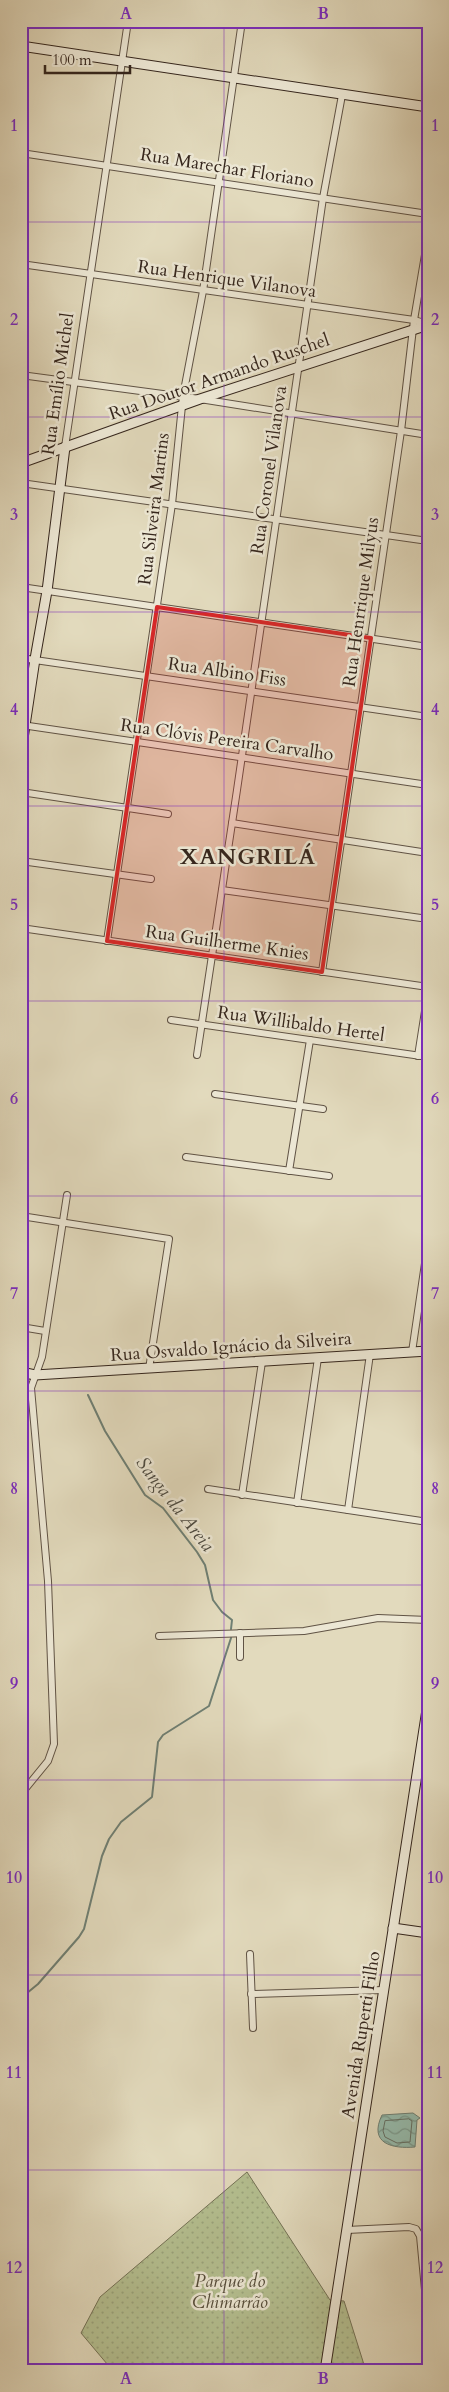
<svg xmlns="http://www.w3.org/2000/svg" width="449" height="2392" font-family="Cardo,serif">
<defs>
<pattern id="park-dots" width="8" height="8" patternUnits="userSpaceOnUse" patternTransform="scale(1.25)"><rect width="8" height="8" fill="#b4bf90"/><path d="M2 2h.1M6 6h.1" fill="none" stroke="#9ba47c" stroke-width="1.8" stroke-linecap="round"/></pattern>
<pattern id="water-waves" width="16" height="10" patternUnits="userSpaceOnUse" patternTransform="scale(1.25)"><rect width="16" height="10" fill="#96bbac"/><path d="M0 5q4-4 8 0t8 0" fill="none" stroke="#7b988b"/></pattern>
</defs>
<rect width="100%" height="100%" fill="#e2dabd"/>
<filter id="stains"><feTurbulence type="fractalNoise" baseFrequency=".004" numOctaves="4"/><feColorMatrix values="0 0 0 0 .2 0 0 0 0 .09 0 0 0 0 .02 0 0 0 .5 -.17"/></filter>
<radialGradient id="worn" r=".72"><stop offset=".6" stop-color="#630" stop-opacity="0"/><stop offset="1" stop-color="#630" stop-opacity=".3"/></radialGradient>
<polygon fill="url(#park-dots)" stroke="#747256" points="247,2172 330,2300 344,2301 366,2371 113,2371 81,2333 100,2297"/>
<path fill="url(#water-waves)" stroke="#6f7f73" d="M 413,2113 L 420,2118 L 417,2120 L 415,2147 C 393,2149 368,2144 382,2115 Z"/>
<g fill="none" stroke-linecap="round" stroke-linejoin="round">
<polygon stroke="#667064" stroke-width="1" points="409,2119 412,2121 410,2142 397,2143 385,2137 383,2131 385,2121"/>
<g stroke="#6f7f73" stroke-width="2">
<polyline points="88,1395 105,1431 145,1495 163,1508 197,1552 205,1565 213,1600 222,1612 232,1620 231,1629"/>
<polyline points="21,1998 38,1984 79,1937 84,1929 102,1856 109,1839 121,1822 152,1797 158,1742 163,1735 209,1706 231,1638"/>
</g>
<defs>
<g id="street">
<polyline points="21,153 428,214"/>
<polyline points="21,264 414,320 428,324"/>
<polyline points="21,375 200,399 428,435"/>
<polyline points="65,447 128,21"/>
<polyline points="21,483 428,541"/>
<polyline points="21,587 428,647"/>
<polyline points="21,658 428,717"/>
<polyline points="22,725 428,785"/>
<polyline points="21,792 168,814"/>
<polyline points="232,823 428,853"/>
<polyline points="21,861 151,879"/>
<polyline points="222,890 428,919"/>
<polyline points="21,928 428,987"/>
<polyline points="107,941 172,504 183,396 203,291 242,21"/>
<polyline points="322,972 401,431 414,320 428,237"/>
<polyline points="171,1020 428,1057"/>
<polyline points="197,1055 237,790 323,198 342,95"/>
<polyline points="418,1056 428,992"/>
<polyline points="215,1094 323,1109"/>
<polyline points="186,1157 329,1176"/>
<polyline points="289,1171 310,1040"/>
<polyline points="21,1216 169,1239 149,1369"/>
<polyline points="21,1327 45,1331"/>
<polyline points="412,1352 428,1243"/>
<polyline points="208,1489 428,1522"/>
<polyline points="242,1495 262,1362"/>
<polyline points="297,1503 318,1358"/>
<polyline points="348,1510 370,1354"/>
<polyline points="159,1636 304,1631 378,1618 428,1620"/>
<polyline points="240,1657 240,1633"/>
<polyline points="21,1794 48,1761 54,1744 48,1581 31,1388 42,1357 67,1195"/>
<polyline points="250,1954 253,2028"/>
<polyline points="251,1994 384,1990"/>
<polyline points="347,2230 409,2227 416,2229 420,2236 428,2322"/>
</g>
<g id="secondary">
<polyline points="21,46 428,107"/>
<polyline points="21,463 200,399 428,325"/>
<polyline points="21,752 35,659 47,591 65,447"/>
<polyline points="21,1372 35,1375 428,1351"/>
<polyline points="393,1928 428,1933"/>
<polyline points="325,2371 428,1703"/>
</g>
</defs>
<use href="#street" stroke="#605345" stroke-width="8"/>
<use href="#secondary" stroke="#35261d" stroke-width="11"/>
<use href="#street" stroke="#ece7d4" stroke-width="6"/>
<use href="#secondary" stroke="#ece7d4" stroke-width="9"/>
</g>
<path fill="#d62828" fill-opacity="0.2" stroke="#d62828" stroke-width="4" stroke-linejoin="round" d="M 157,607 L 371,638 L 322,972 L 107,941 Z"/>
<path fill="none" stroke="#7b2cbf" stroke-width="1" stroke-opacity="0.55" d="M 224,21 L 224,2371M 21,222 L 428,222M 21,417 L 428,417M 21,612 L 428,612M 21,806 L 428,806M 21,1001 L 428,1001M 21,1196 L 428,1196M 21,1391 L 428,1391M 21,1585 L 428,1585M 21,1780 L 428,1780M 21,1975 L 428,1975M 21,2170 L 428,2170"/>
<g text-anchor="middle" dominant-baseline="central" stroke-width="5" stroke-linejoin="round" paint-order="stroke">
<g font-size="18" fill="#35261d" stroke="#ece7d4">
<text transform="translate(227 168) rotate(9)">Rua Marechar Floriano</text>
<text transform="translate(227 279) rotate(8)">Rua Henrique Vilanova</text>
<text transform="translate(219 377) rotate(-19)">Rua Doutor Armando Ruschel</text>
<text transform="translate(58 384) rotate(-82)">Rua Emílio Michel</text>
<text transform="translate(269 470) rotate(-82)">Rua Coronel Vilanova</text>
<text transform="translate(154 509) rotate(-83)">Rua Silveira Martins</text>
<text transform="translate(361 602) rotate(-82)">Rua Henrrique Milyus</text>
<text transform="translate(227 672) rotate(8)">Rua Albino Fiss</text>
<text transform="translate(227 740) rotate(8)">Rua Clóvis Pereira Carvalho</text>
<text transform="translate(227 943) rotate(8)">Rua Guilherme Knies</text>
<text transform="translate(301 1024) rotate(8)">Rua Willibaldo Hertel</text>
<text transform="translate(231 1347) rotate(-4)">Rua Osvaldo Ignácio da Silveira</text>
<text transform="translate(361 2035) rotate(-81)">Avenida Ruperti Filho</text>
</g>
<g font-size="18" font-style="italic" fill="#554c3a" stroke="#ece7d4">
<text x="230" y="2281">Parque do<tspan x="230" dy="21">Chimarrão</tspan></text>
</g>
<g font-size="19" font-style="italic" fill="#4d4b41" stroke="#ece7d4">
<text transform="translate(175 1504) rotate(52)">Sanga da Areia</text>
</g>
<g font-size="22" font-weight="bold" letter-spacing="1" fill="#35261d" stroke="#ece7d4">
<text x="248" y="857">XANGRILÁ</text>
</g>
</g>
<rect width="449" height="2392" fill="none" stroke="#e2dabd" stroke-width="55"/>
<path d="M45 65v8h85v-8" fill="none" stroke="#35261d" stroke-width="2.5"/>
<text x="52" y="65" font-size="15" fill="#35261d" stroke="#ece7d4" stroke-width="4" paint-order="stroke">100 m</text>
<rect x="28" y="28" width="394" height="2336" fill="none" stroke="#7b2cbf" stroke-width="2"/>
<g font-size="16" text-anchor="middle" font-weight="bold" fill="#7b2cbf">
<text x="126" y="19">A</text>
<text x="323" y="19">B</text>
<text x="14" y="131">1</text>
<text x="435" y="131">1</text>
<text x="14" y="325">2</text>
<text x="435" y="325">2</text>
<text x="14" y="520">3</text>
<text x="435" y="520">3</text>
<text x="14" y="715">4</text>
<text x="435" y="715">4</text>
<text x="14" y="910">5</text>
<text x="435" y="910">5</text>
<text x="14" y="1104">6</text>
<text x="435" y="1104">6</text>
<text x="14" y="1299">7</text>
<text x="435" y="1299">7</text>
<text x="14" y="1494">8</text>
<text x="435" y="1494">8</text>
<text x="14" y="1689">9</text>
<text x="435" y="1689">9</text>
<text x="14" y="1883">10</text>
<text x="435" y="1883">10</text>
<text x="14" y="2078">11</text>
<text x="435" y="2078">11</text>
<text x="14" y="2273">12</text>
<text x="435" y="2273">12</text>
<text x="126" y="2384">A</text>
<text x="323" y="2384">B</text>
</g>
<rect width="100%" height="100%" filter="url(#stains)"/>
<rect width="100%" height="100%" fill="url(#worn)"/>
</svg>
